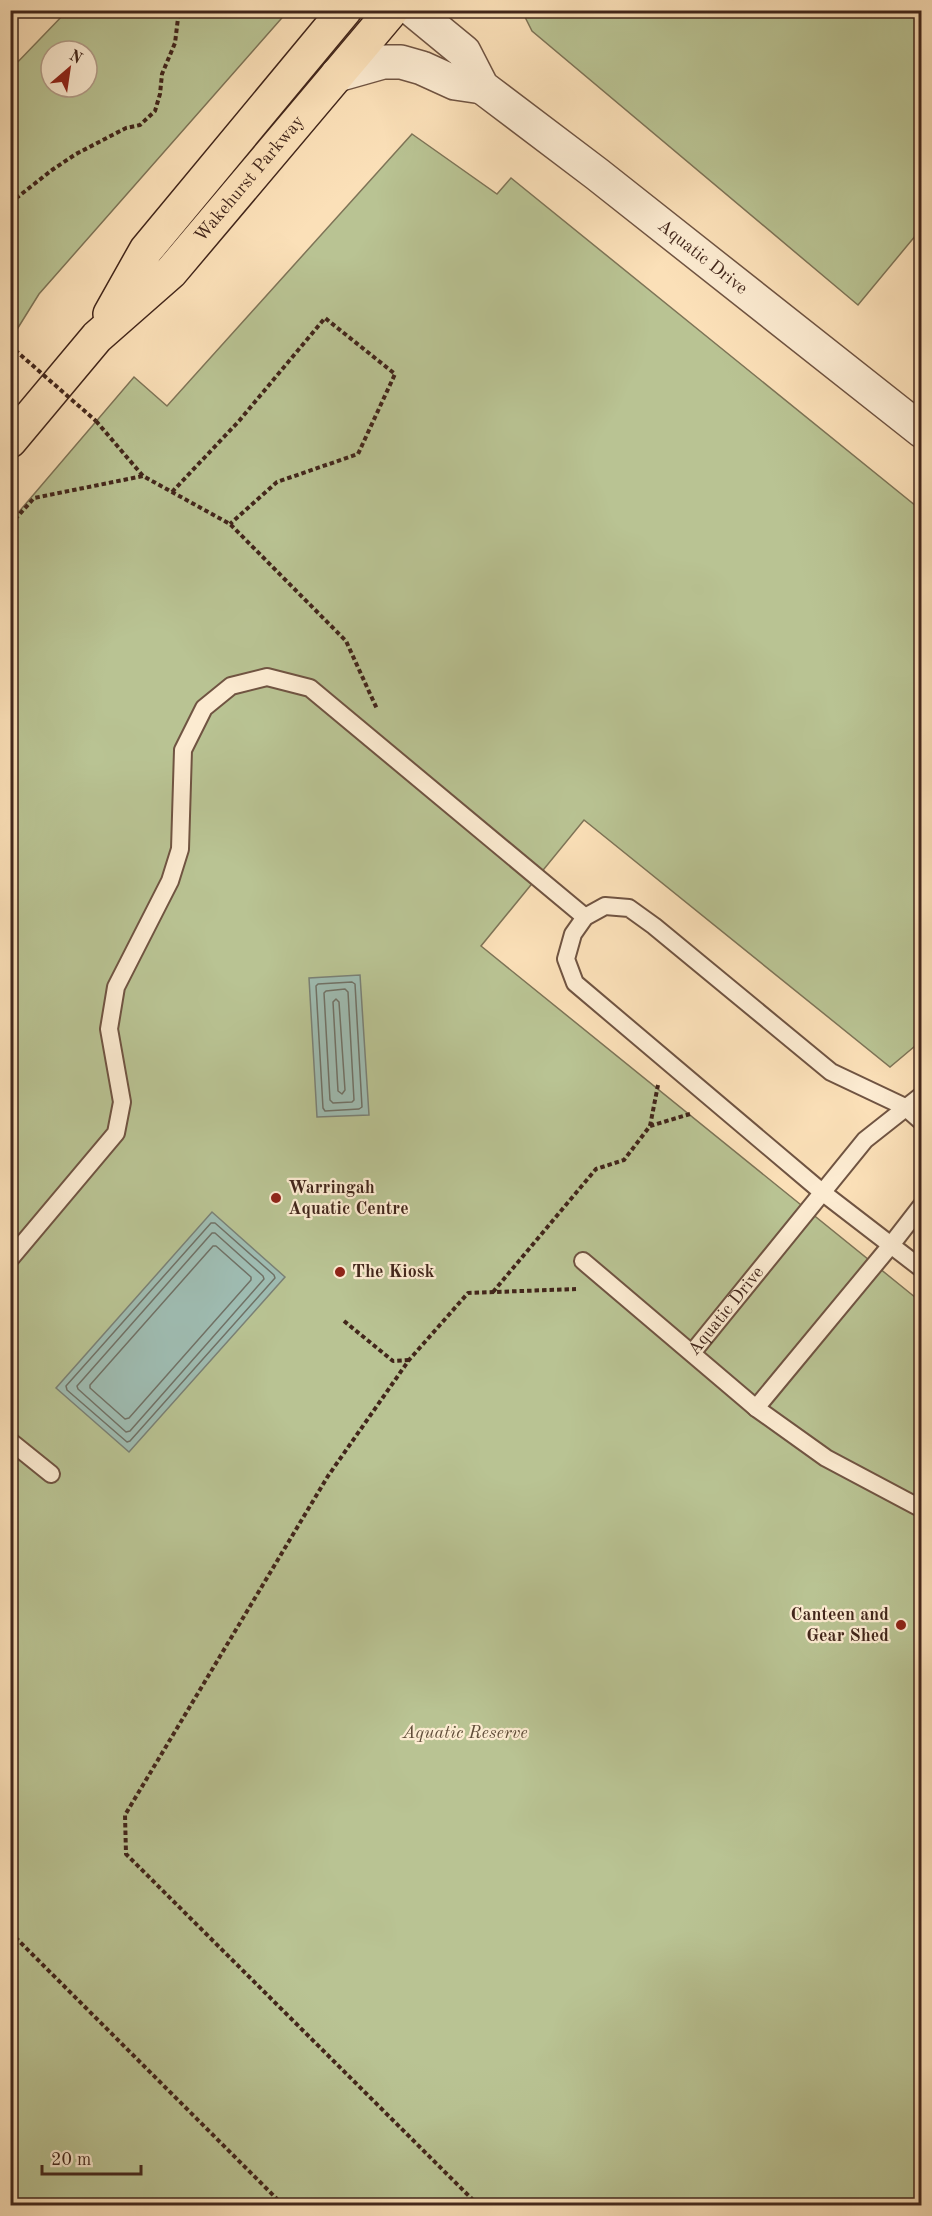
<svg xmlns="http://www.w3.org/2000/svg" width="932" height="2216" font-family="'Old Standard TT',serif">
<rect width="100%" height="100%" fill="#fbe0b8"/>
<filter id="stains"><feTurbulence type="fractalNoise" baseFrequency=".00333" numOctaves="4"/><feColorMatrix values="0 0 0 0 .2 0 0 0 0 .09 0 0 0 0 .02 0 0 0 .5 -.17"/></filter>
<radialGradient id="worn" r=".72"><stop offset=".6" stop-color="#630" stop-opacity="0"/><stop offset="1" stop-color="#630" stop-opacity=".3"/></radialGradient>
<g fill="#b9c393" stroke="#7e7457" stroke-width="1.5" fill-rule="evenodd">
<path d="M 67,11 L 288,11 L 39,294 L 11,339 L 11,69 ZM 51,51 L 87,51 L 87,87 L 51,87 Z"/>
<polygon points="522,11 921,11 921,229 858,305 532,31"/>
<polygon points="412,134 497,194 511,178 921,510 921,1041 890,1067 584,820 481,946 921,1302 921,2205 11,2206 11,521 134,377 167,406"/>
</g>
<g fill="#9fbdb3" stroke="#7a8176" stroke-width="1.5">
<polygon points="360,975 369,1115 317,1117 309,978"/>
<polygon points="212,1212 285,1277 129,1452 56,1388"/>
</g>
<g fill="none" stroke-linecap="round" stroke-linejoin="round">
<g stroke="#707267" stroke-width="1.5">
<polygon points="352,982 355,984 362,1107 359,1109 325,1111 323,1108 316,986 318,984"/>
<polygon points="345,989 348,992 354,1100 352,1102 333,1103 330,1100 324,993 326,991"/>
<polygon points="336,999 339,1002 345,1090 342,1094 338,1091 333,1002"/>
<polygon points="211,1223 215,1223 274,1275 275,1278 130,1441 127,1442 67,1390 66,1386"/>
<polygon points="212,1233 215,1233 263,1276 264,1279 130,1431 126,1432 78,1389 77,1386"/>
<polygon points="213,1246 216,1246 251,1277 251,1280 129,1418 125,1419 90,1388 90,1385"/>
</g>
<defs>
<g id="service">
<polyline points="922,1122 905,1107 831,1072 654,926 629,908 605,906 585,917 573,934 566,959 575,983 822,1192 922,1269"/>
<polyline points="10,1259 116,1133 122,1102 109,1029 116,987 170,881 180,849 183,750 204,708 231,686 267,677 310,688 585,917"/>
<polyline points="583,1261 756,1408 826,1458 922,1509"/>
<path id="s1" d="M 692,1353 L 865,1140 L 922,1095"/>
<polyline points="756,1408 891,1245 922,1205"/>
<polyline points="10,1441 51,1474"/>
</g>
<g id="minor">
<path id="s2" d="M 413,10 L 464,52 L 482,87 L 597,174 L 922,431"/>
<polyline points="337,75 383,62 401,62 422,68 455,83 482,87"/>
</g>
<g id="primary">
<polyline points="110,314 146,250 345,10"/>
<path id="s3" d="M 10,441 L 97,337 L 171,272 L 392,10"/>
</g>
</defs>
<use href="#service" stroke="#705442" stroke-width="20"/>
<use href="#minor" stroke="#705442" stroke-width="36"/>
<use href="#primary" stroke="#42261b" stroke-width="36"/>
<g stroke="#42261b" stroke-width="4" stroke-dasharray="4.5 3" stroke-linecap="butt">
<polyline points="10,203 52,170 76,154 126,128 140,125 155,111 160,94 162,74 175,43 179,10"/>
<polyline points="10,347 15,350"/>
<polyline points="96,421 143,476 230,524 346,641 377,709"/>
<polyline points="172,492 239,421 325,318 395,374 358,454 277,482 230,524"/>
<polyline points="10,525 34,498 143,476"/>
<polyline points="650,1126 658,1085"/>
<polyline points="493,1292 596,1169 624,1160 650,1126 690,1114"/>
<polyline points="344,1321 393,1361 409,1360"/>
<polyline points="10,1932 284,2206"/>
<polyline points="479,2206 126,1854 125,1815 328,1476 409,1360 468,1293 576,1289"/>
</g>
<use href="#service" stroke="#fcebd1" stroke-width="16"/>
<use href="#minor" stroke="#fcebd1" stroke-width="33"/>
<use href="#primary" stroke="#fbe0b8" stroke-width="33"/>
<polyline stroke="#42261b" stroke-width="4" stroke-dasharray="4.5 3" stroke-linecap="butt" points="15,350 96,421"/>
</g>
<g fill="#8f2418" stroke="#fcebd1" stroke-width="2">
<circle cx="276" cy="1198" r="6"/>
<circle cx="340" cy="1272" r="6"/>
<circle cx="901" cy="1625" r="6"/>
</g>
<g text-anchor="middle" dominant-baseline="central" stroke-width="4.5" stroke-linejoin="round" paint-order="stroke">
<g font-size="18" fill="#42261b" stroke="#fcebd1">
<text stroke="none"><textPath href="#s3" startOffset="356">Wakehurst Parkway</textPath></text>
<text stroke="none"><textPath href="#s2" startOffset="384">Aquatic Drive</textPath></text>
<text stroke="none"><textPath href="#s1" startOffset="54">Aquatic Drive</textPath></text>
</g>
<g font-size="18" font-weight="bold" fill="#42261b" stroke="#fcebd1" text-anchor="start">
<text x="288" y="1188">Warringah<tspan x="288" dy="21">Aquatic Centre</tspan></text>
<text x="352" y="1272">The Kiosk</text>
<text x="889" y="1615" text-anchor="end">Canteen and<tspan x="889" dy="21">Gear Shed</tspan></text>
</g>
<g font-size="18" font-style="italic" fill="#604d39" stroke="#fcebd1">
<text x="465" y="1733">Aquatic Reserve</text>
</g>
</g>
<rect width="932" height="2216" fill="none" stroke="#fbe0b8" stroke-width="36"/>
<rect x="12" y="12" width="908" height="2192" fill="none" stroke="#42261b" stroke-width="3"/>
<rect x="18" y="18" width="896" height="2180" fill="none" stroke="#42261b" stroke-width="1.5"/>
<g transform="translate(69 69) rotate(29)"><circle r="28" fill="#fcebd1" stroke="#b29c88" stroke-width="1.5"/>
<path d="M0-4.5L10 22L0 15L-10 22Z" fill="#8f2418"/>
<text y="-9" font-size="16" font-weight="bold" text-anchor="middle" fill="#42261b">N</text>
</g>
<path d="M42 2165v9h99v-9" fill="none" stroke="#42261b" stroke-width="3"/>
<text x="51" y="2165" font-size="18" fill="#42261b" stroke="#fcebd1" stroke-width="4.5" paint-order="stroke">20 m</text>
<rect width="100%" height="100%" filter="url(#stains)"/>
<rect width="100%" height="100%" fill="url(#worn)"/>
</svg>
